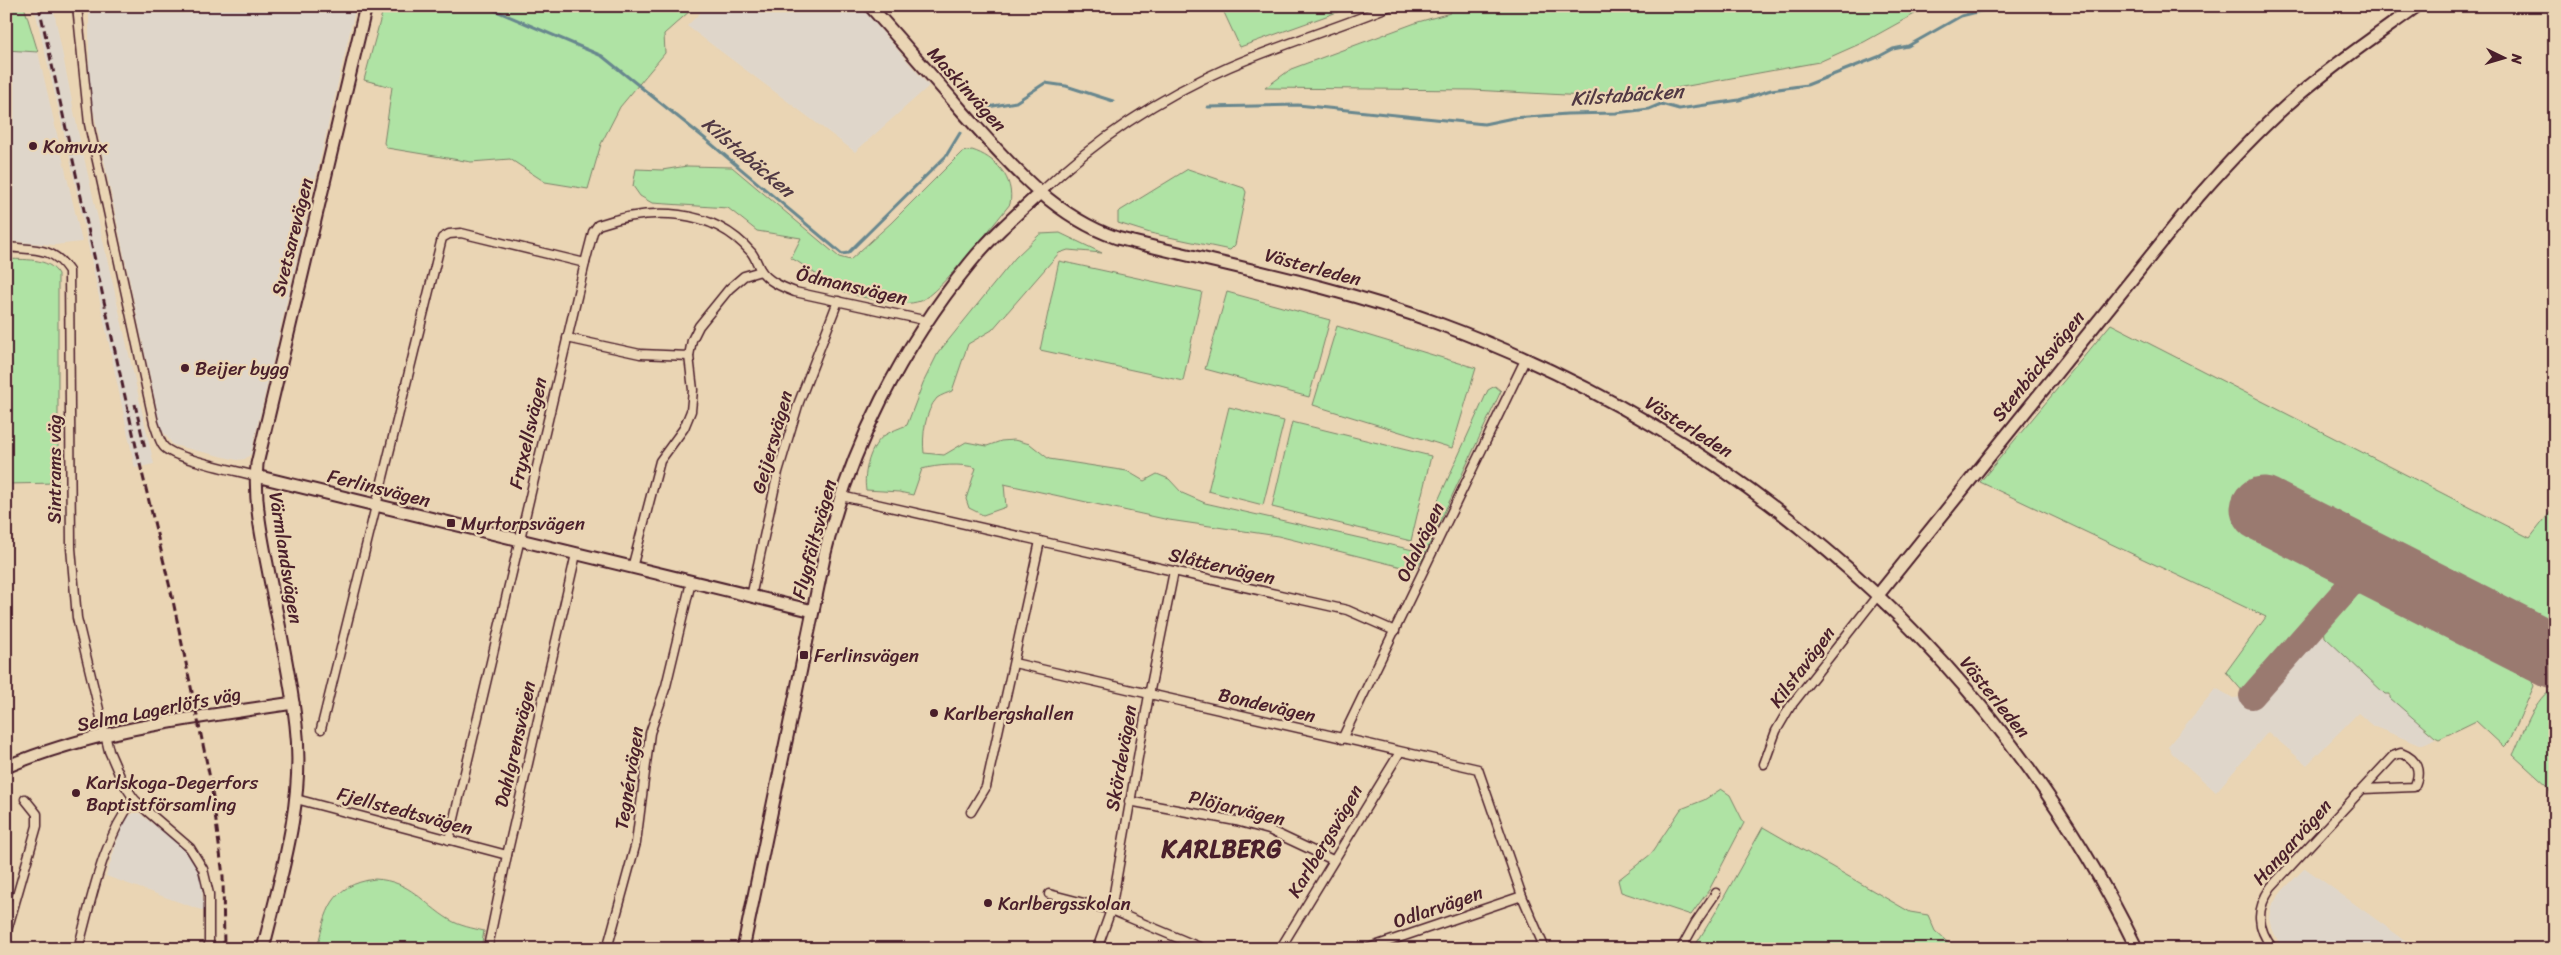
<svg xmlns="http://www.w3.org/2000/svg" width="2561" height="955" font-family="Sriracha,sans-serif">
<rect width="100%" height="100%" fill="#ead5b4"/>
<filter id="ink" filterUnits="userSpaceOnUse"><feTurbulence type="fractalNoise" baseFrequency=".02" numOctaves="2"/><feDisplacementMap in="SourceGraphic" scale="10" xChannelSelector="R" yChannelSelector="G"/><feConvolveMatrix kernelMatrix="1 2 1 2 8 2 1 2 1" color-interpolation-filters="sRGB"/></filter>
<g filter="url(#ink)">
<g fill="#dfd6ca">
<polygon points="34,6 53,6 78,131 154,464 135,468 68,150"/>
<polygon points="89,6 356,6 251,454 245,459 237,460 173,445 161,429 89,90"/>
<polygon points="707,6 860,6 929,86 855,152 687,26"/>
<polygon points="6,50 38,52 82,242 55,245 6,241"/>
<polygon points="2306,625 2317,634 2324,636 2436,739 2420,745 2375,727 2358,713 2307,765 2268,732 2216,792 2172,753 2168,746 2216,688 2233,698 2242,697"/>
<polygon points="134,813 139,813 179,844 192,859 201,878 204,911 106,876 123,822 127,817"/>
<polygon points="2305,868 2417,949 2284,949 2273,933 2269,918 2271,906 2283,890"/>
</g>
<g fill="#afe3a4" stroke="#7c8168">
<polygon points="6,6 24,6 38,52 6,50"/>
<polygon points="384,6 691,6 691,10 664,34 665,53 620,107 601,144 588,189 545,182 510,159 471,162 387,148 384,143 392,87 364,80"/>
<polygon points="1221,6 1354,6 1240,47"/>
<polygon points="1453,6 1929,6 1864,42 1819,62 1622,98 1472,90 1265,88 1291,69 1418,22 1450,13"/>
<path d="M 972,150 C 995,157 1015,178 1010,204 C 995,223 939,294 920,301 C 902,308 864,298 845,292 C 832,288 807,266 791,258 L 801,238 L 757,231 L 728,208 L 652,203 L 640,196 L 633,186 L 636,169 L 662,170 L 687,166 L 732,167 L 839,257 L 850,260 L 891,223 L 962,152 Z"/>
<polygon points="1188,169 1244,188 1246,192 1235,245 1230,250 1150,233 1118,223 1118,212"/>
<path d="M 1060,233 L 1102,253 L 1068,250 L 1059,253 L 992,330 L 968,344 L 952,391 C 948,393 941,395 937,398 C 925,411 922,436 924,453 L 944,455 L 966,442 L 987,446 L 1001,441 L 1014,440 L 1030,444 L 1049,459 L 1127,471 L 1144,481 L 1157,474 L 1169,479 L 1182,493 L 1205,503 L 1413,550 L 1422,536 L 1488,390 L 1495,386 L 1501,391 L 1422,560 L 1414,570 L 1278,536 L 1169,520 L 1004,484 L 1006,507 L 983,515 L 969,508 L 966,499 L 976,468 C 963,463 936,465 922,469 L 913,495 L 899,492 L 866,490 C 863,473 870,445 885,435 C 891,431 900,428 907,425 L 923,383 L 938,353 L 1015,258 L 1040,234 Z"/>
<path d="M 6,259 C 23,260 49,257 58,274 L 58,483 L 6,484 Z"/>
<polygon points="1059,261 1202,292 1183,381 1040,350"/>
<polygon points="1227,292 1330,320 1309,397 1205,369"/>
<polygon points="2111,324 2530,538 2555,506 2555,632 2273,489 2253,529 2331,570 2335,575 2336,584 2244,693 2226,672 2266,617 1980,482"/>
<polygon points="1337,326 1476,368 1452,448 1313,405"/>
<polygon points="1229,407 1284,421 1263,505 1208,491"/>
<polygon points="1292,422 1431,456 1411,541 1272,507"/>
<polygon points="2366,587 2527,670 2534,686 2509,742 2504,747 2476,721 2439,739 2435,737 2390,698 2390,694 2385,694 2325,637 2324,626 2358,589"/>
<path d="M 2555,688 L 2555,804 L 2548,787 L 2513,755 C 2522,737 2535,694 2555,688 Z"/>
<polygon points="1721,789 1730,795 1744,823 1709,890 1691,915 1621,892 1618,880 1651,854 1681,809 1704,800"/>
<polygon points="1763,827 1910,912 1928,915 1935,931 1955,949 1693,949 1714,915"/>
<path d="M 375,879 C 411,881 422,903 450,920 C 460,926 472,928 484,931 L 481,949 L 317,949 C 326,911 330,885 375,879 Z"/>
</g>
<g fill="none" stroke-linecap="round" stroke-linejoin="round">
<g stroke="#67878e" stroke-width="3">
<polyline points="485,6 602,56 703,137 842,254 848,253 855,246 946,156 960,133"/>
<polyline points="988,107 1016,102 1045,83 1066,86 1113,101"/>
<polyline points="1208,107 1298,105 1484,124 1513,118 1567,114 1616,113 1649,109 1661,104 1679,109 1739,100 1771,90 1807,85 1878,57 1893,49 1908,46 1961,16 2001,6"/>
</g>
<polyline stroke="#9a7a70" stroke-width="26" points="2252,696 2356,578 2370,572 2389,573"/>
<polyline stroke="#9a7a70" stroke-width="65" points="2263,509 2555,657"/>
<defs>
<g id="street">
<path d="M 77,6 L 89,124 L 154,423 C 157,431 159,441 164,447 C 175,459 238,471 256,476"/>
<path d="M 1040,193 C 1095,140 1160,97 1229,67 C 1282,44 1337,28 1390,6"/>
<path d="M 6,247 C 33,250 53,246 69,271 L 71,548 L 77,618 L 109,751 L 122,781 L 134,799 L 147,811 L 190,848 L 203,869 L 209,894 L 209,949"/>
<path d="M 585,263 L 593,232 L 598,225 C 650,207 712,207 751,252 C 755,257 757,263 760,269 C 767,281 782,287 795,292 L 928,321"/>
<polyline points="567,338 640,354 689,356"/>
<polyline points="841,496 1040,541"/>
<polyline points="632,568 660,461 684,428 691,411 693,390 689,356 692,340 699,326 729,289 744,276 761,271"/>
<polyline points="751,597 778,472 799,402 838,301"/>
<polyline points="1014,663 1478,769 1522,896 1545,949"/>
<polyline points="321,729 442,238 449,234 461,233 585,263 449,840"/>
<polyline points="1342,739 1526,358"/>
<polyline points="1764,764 1776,731 1790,707 1878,595"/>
<polyline points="296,799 507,855"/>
<polyline points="1129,801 1236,821 1269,830 1333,860"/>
<polyline points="971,812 986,787 1040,541 1347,610 1395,631"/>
<polyline points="1049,894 1111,910 1204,949"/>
<polyline points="6,934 37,826 37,814 25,799"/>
<polyline points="489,942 507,855 576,554"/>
<path d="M 78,949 C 92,898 102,841 134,799"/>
<polyline points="607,949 636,843 650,733 666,686 691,582"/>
<polyline points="1097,949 1111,910 1149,695 1174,571"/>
<polyline points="1280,949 1400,752"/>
<polyline points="1366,949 1522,896"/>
<polyline points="1681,949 1696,922 1716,893"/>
<path d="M 2273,949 C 2256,927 2256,909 2271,887 L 2393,756 L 2401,753 C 2417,759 2422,771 2414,787 L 2363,789"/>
</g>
<g id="secondary">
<path d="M 870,6 C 901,41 932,76 963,112 C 1008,162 1051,215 1117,238 C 1224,265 1333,285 1437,323 C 1742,435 1994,656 2137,949"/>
<polyline points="256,476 813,611"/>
<path d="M 1878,595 L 2198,197 C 2226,165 2254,135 2286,106 C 2327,69 2373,38 2417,6"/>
<path d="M 6,767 C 97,728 196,718 293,703"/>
<path d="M 263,949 C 281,876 305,801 296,725 C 290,673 278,621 268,569 C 261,534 254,500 257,464 L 366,6"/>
<path d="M 743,949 L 825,553 C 850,447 902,347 970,263 C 991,237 1016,215 1040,193"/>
</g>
</defs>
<use href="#street" stroke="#4a1f2b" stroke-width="11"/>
<use href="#secondary" stroke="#4a1f2b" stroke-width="15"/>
<use href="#street" stroke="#ead5b4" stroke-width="8"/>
<use href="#secondary" stroke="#ead5b4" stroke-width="11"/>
<g stroke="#4a1f2b" stroke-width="3" stroke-dasharray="8 4" stroke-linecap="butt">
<polyline points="39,6 139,460 172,596 211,783 223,876 224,949"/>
<polyline points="135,404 145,449"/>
</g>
</g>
</g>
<g fill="#4a1f2b" stroke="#ead5b4" stroke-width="2">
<circle cx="33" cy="146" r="5"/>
<circle cx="185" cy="368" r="5"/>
<rect x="446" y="518" width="10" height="10" rx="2.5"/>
<rect x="799" y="650" width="10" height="10" rx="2.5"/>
<circle cx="934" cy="713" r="5"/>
<circle cx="76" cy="793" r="5"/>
<circle cx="988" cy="903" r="5"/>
</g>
<g text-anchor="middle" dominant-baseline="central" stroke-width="4.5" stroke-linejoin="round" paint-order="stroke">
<g font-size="19" fill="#4a1f2b" stroke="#ead5b4">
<text transform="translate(967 89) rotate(48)">Maskinvägen</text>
<text transform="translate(292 237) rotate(-76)">Svetsarevägen</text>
<text transform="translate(1313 267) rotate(15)">Västerleden</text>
<text transform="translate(852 286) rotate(13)">Ödmansvägen</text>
<text transform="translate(2038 366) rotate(-51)">Stenbäcksvägen</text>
<text transform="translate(1689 427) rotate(32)">Västerleden</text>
<text transform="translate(528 433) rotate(-77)">Fryxellsvägen</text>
<text transform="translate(772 442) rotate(-74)">Geijersvägen</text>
<text transform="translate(54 469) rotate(-90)">Sintrams väg</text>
<text transform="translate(379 488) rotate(14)">Ferlinsvägen</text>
<text transform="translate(814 539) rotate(-75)">Flygfältsvägen</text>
<text transform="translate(1420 542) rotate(-64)">Odalvägen</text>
<text transform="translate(286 558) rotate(81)">Värmlandsvägen</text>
<text transform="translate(1222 566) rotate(13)">Slåttervägen</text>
<text transform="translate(1802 667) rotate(-53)">Kilstavägen</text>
<text transform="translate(1995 697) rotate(51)">Västerleden</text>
<text transform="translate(1267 705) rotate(13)">Bondevägen</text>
<text transform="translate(159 709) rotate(-11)">Selma Lagerlöfs väg</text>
<text transform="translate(515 744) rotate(-77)">Dahlgrensvägen</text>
<text transform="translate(1121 758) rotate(-80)">Skördevägen</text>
<text transform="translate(629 778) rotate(-81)">Tegnérvägen</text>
<text transform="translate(1237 808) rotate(14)">Plöjarvägen</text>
<text transform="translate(405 811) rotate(15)">Fjellstedtsvägen</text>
<text transform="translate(1325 841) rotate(-59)">Karlbergsvägen</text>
<text transform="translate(2292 842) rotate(-48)">Hangarvägen</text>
<text transform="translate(1438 907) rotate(-19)">Odlarvägen</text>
</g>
<g font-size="19" fill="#4a1f2b" stroke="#ead5b4" text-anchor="start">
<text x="43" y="146">Komvux</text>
<text x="195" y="368">Beijer bygg</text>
<text x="461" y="523">Myrtorpsvägen</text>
<text x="814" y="655">Ferlinsvägen</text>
<text x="944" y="713">Karlbergshallen</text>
<text x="86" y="782">Karlskoga-Degerfors<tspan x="86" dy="22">Baptistförsamling</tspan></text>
<text x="998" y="903">Karlbergsskolan</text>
</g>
<g font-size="20" font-style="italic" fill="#513944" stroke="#ead5b4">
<text transform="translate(1627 95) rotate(-4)">Kilstabäcken</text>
<text transform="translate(748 157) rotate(40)">Kilstabäcken</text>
</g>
<g font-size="24" font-weight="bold" letter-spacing="1" fill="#4a1f2b" stroke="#ead5b4">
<text x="1222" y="849">KARLBERG</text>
</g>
</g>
<rect width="2561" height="955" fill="none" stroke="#ead5b4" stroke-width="25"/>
<rect x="12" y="12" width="2536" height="930" fill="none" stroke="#4a1f2b" stroke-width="2" filter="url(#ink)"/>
<g transform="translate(2504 58) rotate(95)" stroke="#ead5b4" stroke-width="4" paint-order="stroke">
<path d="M0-4L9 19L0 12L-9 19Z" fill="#4a1f2b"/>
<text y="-8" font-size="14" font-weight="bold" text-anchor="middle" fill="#4a1f2b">N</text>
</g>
</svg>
